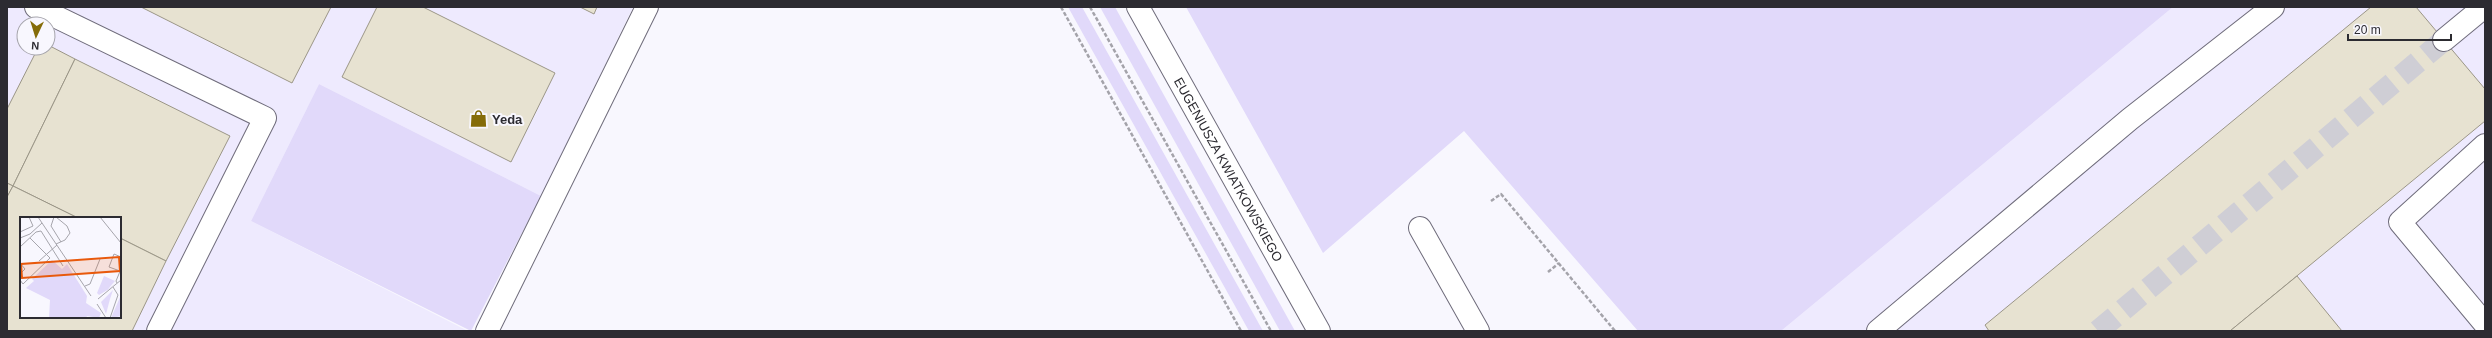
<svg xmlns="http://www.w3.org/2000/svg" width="2492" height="338" font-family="Arial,sans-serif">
<rect width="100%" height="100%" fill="#f8f7fe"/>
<g fill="#eeeafe" fill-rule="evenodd">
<path d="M 7,7 L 633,7 L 541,196 L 319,84 L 251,221 L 468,331 L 7,331 ZM 24,24 L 48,24 L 48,48 L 24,48 ZM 21,218 L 120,218 L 120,317 L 21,317 Z"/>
<polygon points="2173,7 2485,7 2485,331 1781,331"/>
</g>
<g fill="#e1d9fa">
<polygon points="1068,7 1082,7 1263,331 1249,331"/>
<polygon points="1100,7 1115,7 1295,331 1280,331"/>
<polygon points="1186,7 2173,7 1781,331 1638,331 1464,131 1323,253"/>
<polygon points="319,84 541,196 471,331 251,221"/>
</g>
<g fill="#e7e2d1" stroke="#9b9687">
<polygon points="141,7 331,7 292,83"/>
<polygon points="377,7 423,7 555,73 511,162 342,77"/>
<polygon points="580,7 597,7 594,14"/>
<polygon points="2371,7 2416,7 2485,89 2485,121 2230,331 1989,331 1985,325"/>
<polygon points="48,45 75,59 13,186 7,183 7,109 38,48 48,48"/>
<polygon points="75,59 230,136 166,261 120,238 120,218 78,218 13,186"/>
<polygon points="7,183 13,186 7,197"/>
<polygon points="13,186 78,218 21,218 21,317 120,317 120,238 166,261 132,331 7,331 7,197"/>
<polygon points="2297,276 2342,331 2230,331"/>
</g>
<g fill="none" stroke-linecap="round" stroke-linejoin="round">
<polyline stroke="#cfced5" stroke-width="22" stroke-dasharray="22 11" stroke-linecap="butt" points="2098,331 2444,40"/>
<defs>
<g id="minor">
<polyline points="36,7 265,118 158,331"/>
<polyline points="2444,40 2484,7"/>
<polyline points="2485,145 2400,222 2485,324"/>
<polyline points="1420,228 1478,331"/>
<polyline points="487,331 647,7"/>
<polyline points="1878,331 2130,119 2273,7"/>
</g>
<g id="major">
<path id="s1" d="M 1138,7 L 1319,331"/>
</g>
</defs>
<use href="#minor" stroke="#6f6c7b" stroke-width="24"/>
<use href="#major" stroke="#6f6c7b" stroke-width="24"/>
<g stroke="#a4a3aa" stroke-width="2.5" stroke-dasharray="4 2" stroke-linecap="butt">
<polyline points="1061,7 1241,331"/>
<polyline points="1090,7 1271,331"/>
<polyline points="1491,201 1501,194 1615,331"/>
<polyline points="1548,272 1559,263"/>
</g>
<use href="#minor" stroke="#fff" stroke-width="22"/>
<use href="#major" stroke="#fff" stroke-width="22"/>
</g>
<defs>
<symbol id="shop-bare" viewBox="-9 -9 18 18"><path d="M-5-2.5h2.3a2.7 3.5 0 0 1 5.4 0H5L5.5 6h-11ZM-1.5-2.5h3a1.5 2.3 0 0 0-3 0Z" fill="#856c09" stroke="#f8f7fe" stroke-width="2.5" paint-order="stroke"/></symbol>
</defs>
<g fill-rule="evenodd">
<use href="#shop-bare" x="466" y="106" width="25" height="25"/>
</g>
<g text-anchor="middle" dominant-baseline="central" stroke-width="4" stroke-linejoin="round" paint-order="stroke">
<g font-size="13" font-weight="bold" fill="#2c2b31" stroke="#f8f7fe" text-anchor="start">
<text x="492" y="119">Yeda</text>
</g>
<g font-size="13" fill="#2c2b31" stroke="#f8f7fe">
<text stroke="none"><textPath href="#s1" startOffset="186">EUGENIUSZA KWIATKOWSKIEGO</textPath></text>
</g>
</g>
<g transform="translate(20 217)">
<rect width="101" height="101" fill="#f8f7fe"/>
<path d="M 32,43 L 42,52 L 47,47 L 67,79 L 66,86 L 81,96 L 79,101 L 67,99 L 66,101 L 29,101 L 30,83 L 6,71 L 14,64 L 12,62 ZM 84,59 L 95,64 L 88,72 L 96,66 L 89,72 L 79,78 L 77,76 ZM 93,73 L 90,82 L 86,97 L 81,85 ZM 101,78 L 101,99 L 91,101 Z" fill="#e1d9fa"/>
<path fill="none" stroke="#a6a5ac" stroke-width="1" d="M 18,0 L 71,79M 34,0 L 31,9 L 41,25M 36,0 L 47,9 L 50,16 L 45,23 L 36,27M 80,0 L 101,26M 0,15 L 13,9 L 9,0M 0,21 L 10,17 L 22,6M 0,30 L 16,15 L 21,14 L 43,49M 19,44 L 37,28M 0,46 L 5,52 L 0,57M 100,54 L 89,50 L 94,37 L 101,40M 0,63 L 3,67 L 30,41 L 10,21M 97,66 L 96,64 L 101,52M 65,69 L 70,67 L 80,42M 78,82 L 101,63M 77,87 L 86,101M 90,101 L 98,78 L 93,70"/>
<path fill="#e8590c" fill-opacity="0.15" stroke="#e8590c" stroke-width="2" d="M 99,40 L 100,54 L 2,61 L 1,47 Z"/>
<rect width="101" height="101" fill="none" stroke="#2c2b31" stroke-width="2"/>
</g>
<rect width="2492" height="338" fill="none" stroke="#2c2b31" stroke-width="16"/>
<g transform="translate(36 36) rotate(184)"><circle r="19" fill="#f8f7fe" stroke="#a6a5ac"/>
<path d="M0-3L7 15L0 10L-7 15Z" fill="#856c09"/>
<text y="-6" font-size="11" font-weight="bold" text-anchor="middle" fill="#2c2b31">N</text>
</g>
<path d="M2348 34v6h103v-6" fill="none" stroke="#2c2b31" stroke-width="2"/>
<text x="2354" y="34" font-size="12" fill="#2c2b31" stroke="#f8f7fe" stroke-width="3" paint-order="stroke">20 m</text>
</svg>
